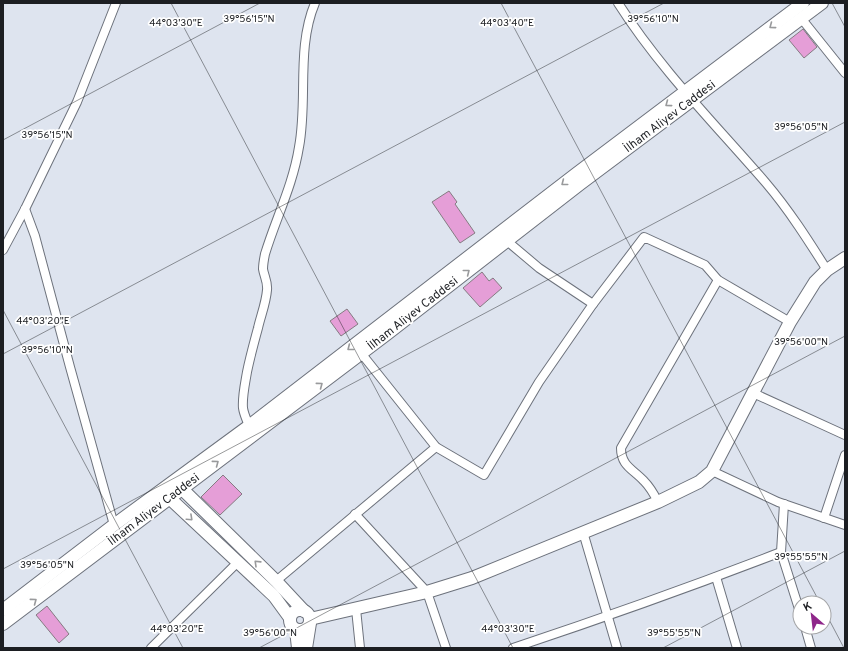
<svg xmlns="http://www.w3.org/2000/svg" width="848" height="651" font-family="Overpass,sans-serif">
<rect width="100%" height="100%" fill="#dee4ef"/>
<g fill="#e59ed7" stroke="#857b82">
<polygon points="803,29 817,47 804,58 789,40"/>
<polygon points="449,191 457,202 455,204 475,233 460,243 432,202"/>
<polygon points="482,272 489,281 493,278 502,288 480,307 463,288"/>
<polygon points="347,309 358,324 341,336 330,321"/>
<polygon points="223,475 242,494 220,515 201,497"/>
<polygon points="47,606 69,634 59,643 36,615"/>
</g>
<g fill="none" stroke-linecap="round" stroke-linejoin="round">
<defs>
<g id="street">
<path d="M 618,3 C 660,69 715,124 766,183 C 789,210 808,240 827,270"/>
<polyline points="801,18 845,73"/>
<polyline points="25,209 35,236 70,367 114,525"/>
<polyline points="507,241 539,268 593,304"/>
<polyline points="3,250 25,209 77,102 116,3"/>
<polyline points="361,353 436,447 484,475 539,382 593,304 644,237 705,265 718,280 790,322"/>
<polyline points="753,393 845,435"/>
<path d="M 249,426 C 247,420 244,415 243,408 C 242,397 245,384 247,372 C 250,357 254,343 258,328 C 261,315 266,303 267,290 C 268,282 264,276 263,269 C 263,264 264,259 265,254 C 276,218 293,185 299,147 C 308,100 296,48 315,3"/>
<polyline points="712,471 778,502 845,525"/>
<path d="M 658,502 C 654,494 650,487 644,481 C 633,469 621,466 621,448 L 718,280"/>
<polyline points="355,514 427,592 446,648"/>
<polyline points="824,518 845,455"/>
<polyline points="583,532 617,648"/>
<polyline points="781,552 800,612"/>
<polyline points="716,577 737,648"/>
<polyline points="276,581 436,447"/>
<polyline points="356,609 360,648"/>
<polyline points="805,627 811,648"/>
<polyline points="151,648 238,562"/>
<path d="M 513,648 C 603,618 693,586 781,552 L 784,504"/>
</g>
<g id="secondary">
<polyline points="176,483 276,581 304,611"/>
<polyline points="164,493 274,596 290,618"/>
<circle cx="300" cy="620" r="10"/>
<polyline points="3,610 114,525 249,426 576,174 803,3"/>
<polyline points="310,619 427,592 472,578 658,502 699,482 712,471 790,322 815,282 827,270 845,258"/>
<polyline points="3,624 387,334 580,184 822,3"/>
<polyline points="296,630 298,648"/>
<polyline points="306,648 310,623"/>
</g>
</defs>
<use href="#street" stroke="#6d727c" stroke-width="10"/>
<use href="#secondary" stroke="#6d727c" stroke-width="14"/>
<use href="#street" stroke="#fff" stroke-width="8"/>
<use href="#secondary" stroke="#fff" stroke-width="12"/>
</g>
<defs><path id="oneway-chevron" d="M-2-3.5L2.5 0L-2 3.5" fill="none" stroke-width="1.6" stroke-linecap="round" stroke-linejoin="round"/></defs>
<g stroke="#999a9c">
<use href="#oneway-chevron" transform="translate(772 26) rotate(143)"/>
<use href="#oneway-chevron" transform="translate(668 104) rotate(143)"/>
<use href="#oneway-chevron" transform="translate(564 183) rotate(142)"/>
<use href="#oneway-chevron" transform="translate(467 272) rotate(-38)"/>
<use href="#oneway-chevron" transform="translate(350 348) rotate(142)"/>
<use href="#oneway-chevron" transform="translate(320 385) rotate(-37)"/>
<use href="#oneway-chevron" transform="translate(216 463) rotate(-37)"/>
<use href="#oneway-chevron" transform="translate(190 518) rotate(43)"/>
<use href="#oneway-chevron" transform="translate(257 563) rotate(-136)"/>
<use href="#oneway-chevron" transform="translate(34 601) rotate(-37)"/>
</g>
<path fill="none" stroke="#1c1e22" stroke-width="1" stroke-opacity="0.45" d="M 171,3 L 513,648M 501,3 L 820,603M 832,3 L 845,27M 3,140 L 260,3M 3,310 L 183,648M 3,354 L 664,3M 3,569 L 845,122M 824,610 L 844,648M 259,648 L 845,336M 663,648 L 845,551"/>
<g text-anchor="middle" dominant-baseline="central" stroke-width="3.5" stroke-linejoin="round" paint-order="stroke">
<g font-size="12" fill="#1c1e22" stroke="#fff">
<text transform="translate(670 117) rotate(-37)">İlham Aliyev Caddesi</text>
<text transform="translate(413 314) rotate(-38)">İlham Aliyev Caddesi</text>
<text transform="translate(154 510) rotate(-37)">İlham Aliyev Caddesi</text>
</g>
</g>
<g font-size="10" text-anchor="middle" fill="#1c1e22" stroke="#fff" stroke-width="3.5" stroke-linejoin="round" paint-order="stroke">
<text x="249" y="22">39°56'15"N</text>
<text x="653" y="22">39°56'10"N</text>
<text x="176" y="26">44°03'30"E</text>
<text x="507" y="26">44°03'40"E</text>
<text x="801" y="130">39°56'05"N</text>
<text x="47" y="138">39°56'15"N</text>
<text x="43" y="324">44°03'20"E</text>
<text x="801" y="345">39°56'00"N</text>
<text x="47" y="353">39°56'10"N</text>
<text x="801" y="560">39°55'55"N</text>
<text x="47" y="568">39°56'05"N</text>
<text x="177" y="632">44°03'20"E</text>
<text x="508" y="632">44°03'30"E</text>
<text x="270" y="636">39°56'00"N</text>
<text x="674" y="636">39°55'55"N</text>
</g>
<rect width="848" height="651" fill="none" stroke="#1c1e22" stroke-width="8"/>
<g transform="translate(812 615) rotate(332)"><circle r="19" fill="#ffffff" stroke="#a4a5a7"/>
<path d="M0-3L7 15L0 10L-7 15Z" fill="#8f268a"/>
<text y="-6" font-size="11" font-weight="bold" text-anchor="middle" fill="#1c1e22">K</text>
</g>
</svg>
